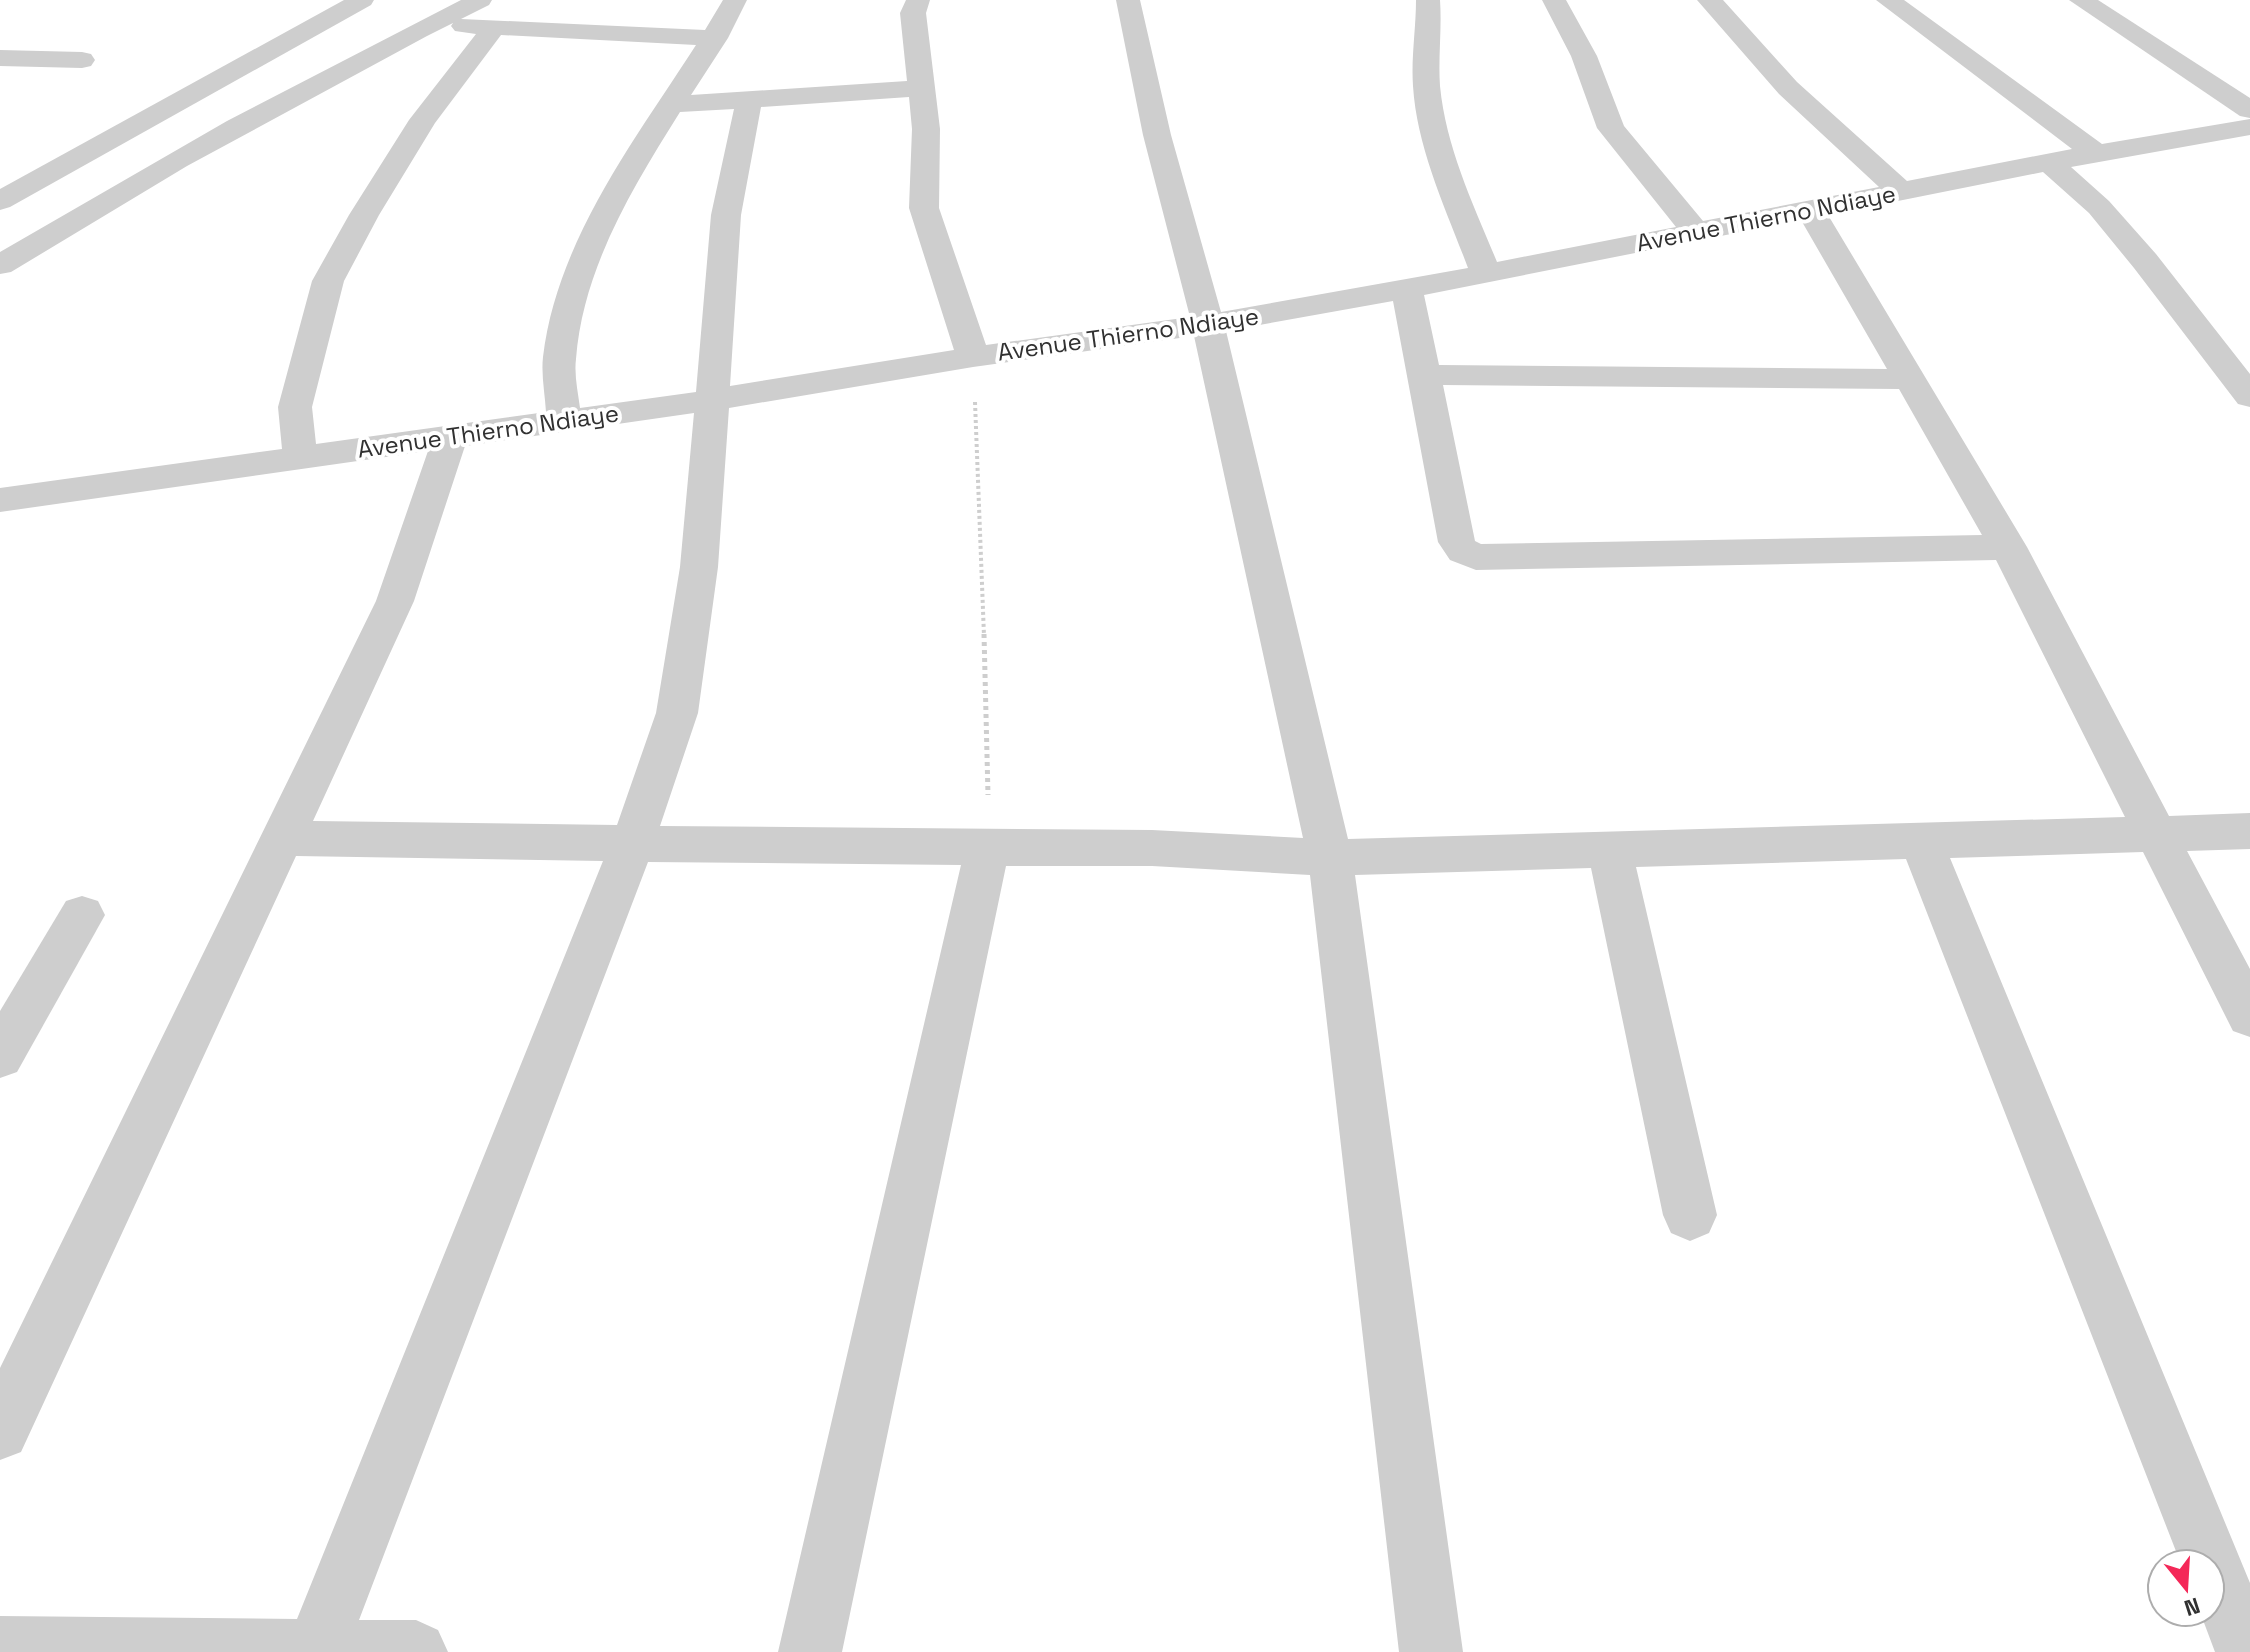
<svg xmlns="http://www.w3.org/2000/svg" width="2250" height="1652" font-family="'Space Grotesk',sans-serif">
<rect width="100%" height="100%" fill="#fff"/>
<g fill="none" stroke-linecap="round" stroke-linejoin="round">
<polyline stroke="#cecece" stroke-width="4" stroke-dasharray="3 3" stroke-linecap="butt" points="975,402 984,636"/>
<polyline stroke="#cecece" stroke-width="5" stroke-dasharray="4 4" stroke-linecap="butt" points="984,634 988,795"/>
<g fill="#cecece" fill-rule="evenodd">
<polygon points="344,0 374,0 371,5 10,207 0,210 0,189"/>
<path d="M 461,0 L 492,0 L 489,5 L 461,19 L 705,30 L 723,0 L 747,0 L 728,38 L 691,95 L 907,81 L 900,13 L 906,0 L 930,0 L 926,13 L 940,129 L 939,208 L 986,345 L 1190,317 L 1143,135 L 1116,0 L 1140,0 L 1171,135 L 1221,312 L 1468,268 C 1446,209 1417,149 1413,86 C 1411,57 1416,29 1416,0 L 1440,0 C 1442,29 1438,58 1440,86 C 1446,148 1474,206 1497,262 L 1676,227 L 1597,128 L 1571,56 L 1542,0 L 1566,0 L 1597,56 L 1624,126 L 1703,221 L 1879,187 L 1779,94 L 1697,0 L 1723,0 L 1797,82 L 1907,181 L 2072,149 L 1876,0 L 1904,0 L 2102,144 L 2250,119 L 2250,135 L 2071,167 L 2109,201 L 2156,254 L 2250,374 L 2250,407 L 2238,404 L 2134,268 L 2089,213 L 2043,172 L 1828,215 L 2027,547 L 2169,816 L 2250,813 L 2250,849 L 2187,851 L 2250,969 L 2250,1037 L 2233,1031 L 2143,852 L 1950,858 L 2250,1583 L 2250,1652 L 2215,1652 L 2200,1612 L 2210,1612 L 2210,1564 L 2181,1564 L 1906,859 L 1636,867 L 1717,1215 L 1709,1233 L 1690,1241 L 1671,1233 L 1663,1215 L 1591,868 L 1355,875 L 1463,1652 L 1399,1652 L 1310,875 L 1152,866 L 1006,866 L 842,1652 L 778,1652 L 961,865 L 648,862 L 359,1620 L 416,1620 L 438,1630 L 448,1652 L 0,1652 L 0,1616 L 297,1619 L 603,861 L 296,856 L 21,1452 L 0,1460 L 0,1368 L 376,601 L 428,451 L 0,512 L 0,488 L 282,449 L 278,407 L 312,281 L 349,215 L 409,120 L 476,34 L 455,31 L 451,26 L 453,23 L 427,36 L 187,166 L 11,272 L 0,274 L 0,252 L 227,121 ZM 501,35 L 696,45 C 635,140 557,240 543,357 C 541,375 545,394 546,412 L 316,444 L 312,407 L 344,281 L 379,215 L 435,123 ZM 909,97 L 912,129 L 909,208 L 954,350 L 730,386 L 741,215 L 761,107 ZM 734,109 L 711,215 L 696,392 L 580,408 C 578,392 574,375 576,359 C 583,268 633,187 680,112 ZM 1801,220 L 1887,369 L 1439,365 L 1424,295 ZM 1393,301 L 1438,542 L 1450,560 L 1476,570 L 1996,560 L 2125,817 L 1348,839 L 1226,331 ZM 1194,336 L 1303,838 L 1152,830 L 660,826 L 698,713 L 718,567 L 729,408 L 973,367 ZM 1443,385 L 1899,389 L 1982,535 L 1481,544 L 1475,541 ZM 694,413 L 680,567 L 656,713 L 617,825 L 313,821 L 414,601 L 465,446 Z"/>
<polygon points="2069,0 2098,0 2250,98 2250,118 2240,116"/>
<polygon points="0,50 82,52 91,54 95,60 91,66 82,68 0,66"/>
<polygon points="82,896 98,901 105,915 17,1072 0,1078 0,1011 66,901"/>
</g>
</g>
<g text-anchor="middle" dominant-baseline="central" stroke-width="8" stroke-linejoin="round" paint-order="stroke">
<g font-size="24" fill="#313131" stroke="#fff">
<text transform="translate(1766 218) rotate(-11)">Avenue Thierno Ndiaye</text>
<text transform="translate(1128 334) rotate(-8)">Avenue Thierno Ndiaye</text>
<text transform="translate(488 431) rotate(-8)">Avenue Thierno Ndiaye</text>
</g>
</g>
<g transform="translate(2186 1588) rotate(162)"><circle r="38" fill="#ffffff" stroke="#adadad" stroke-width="2"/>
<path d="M0-6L14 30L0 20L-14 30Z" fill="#f42858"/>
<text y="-12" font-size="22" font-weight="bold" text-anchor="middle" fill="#313131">N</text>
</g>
</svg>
